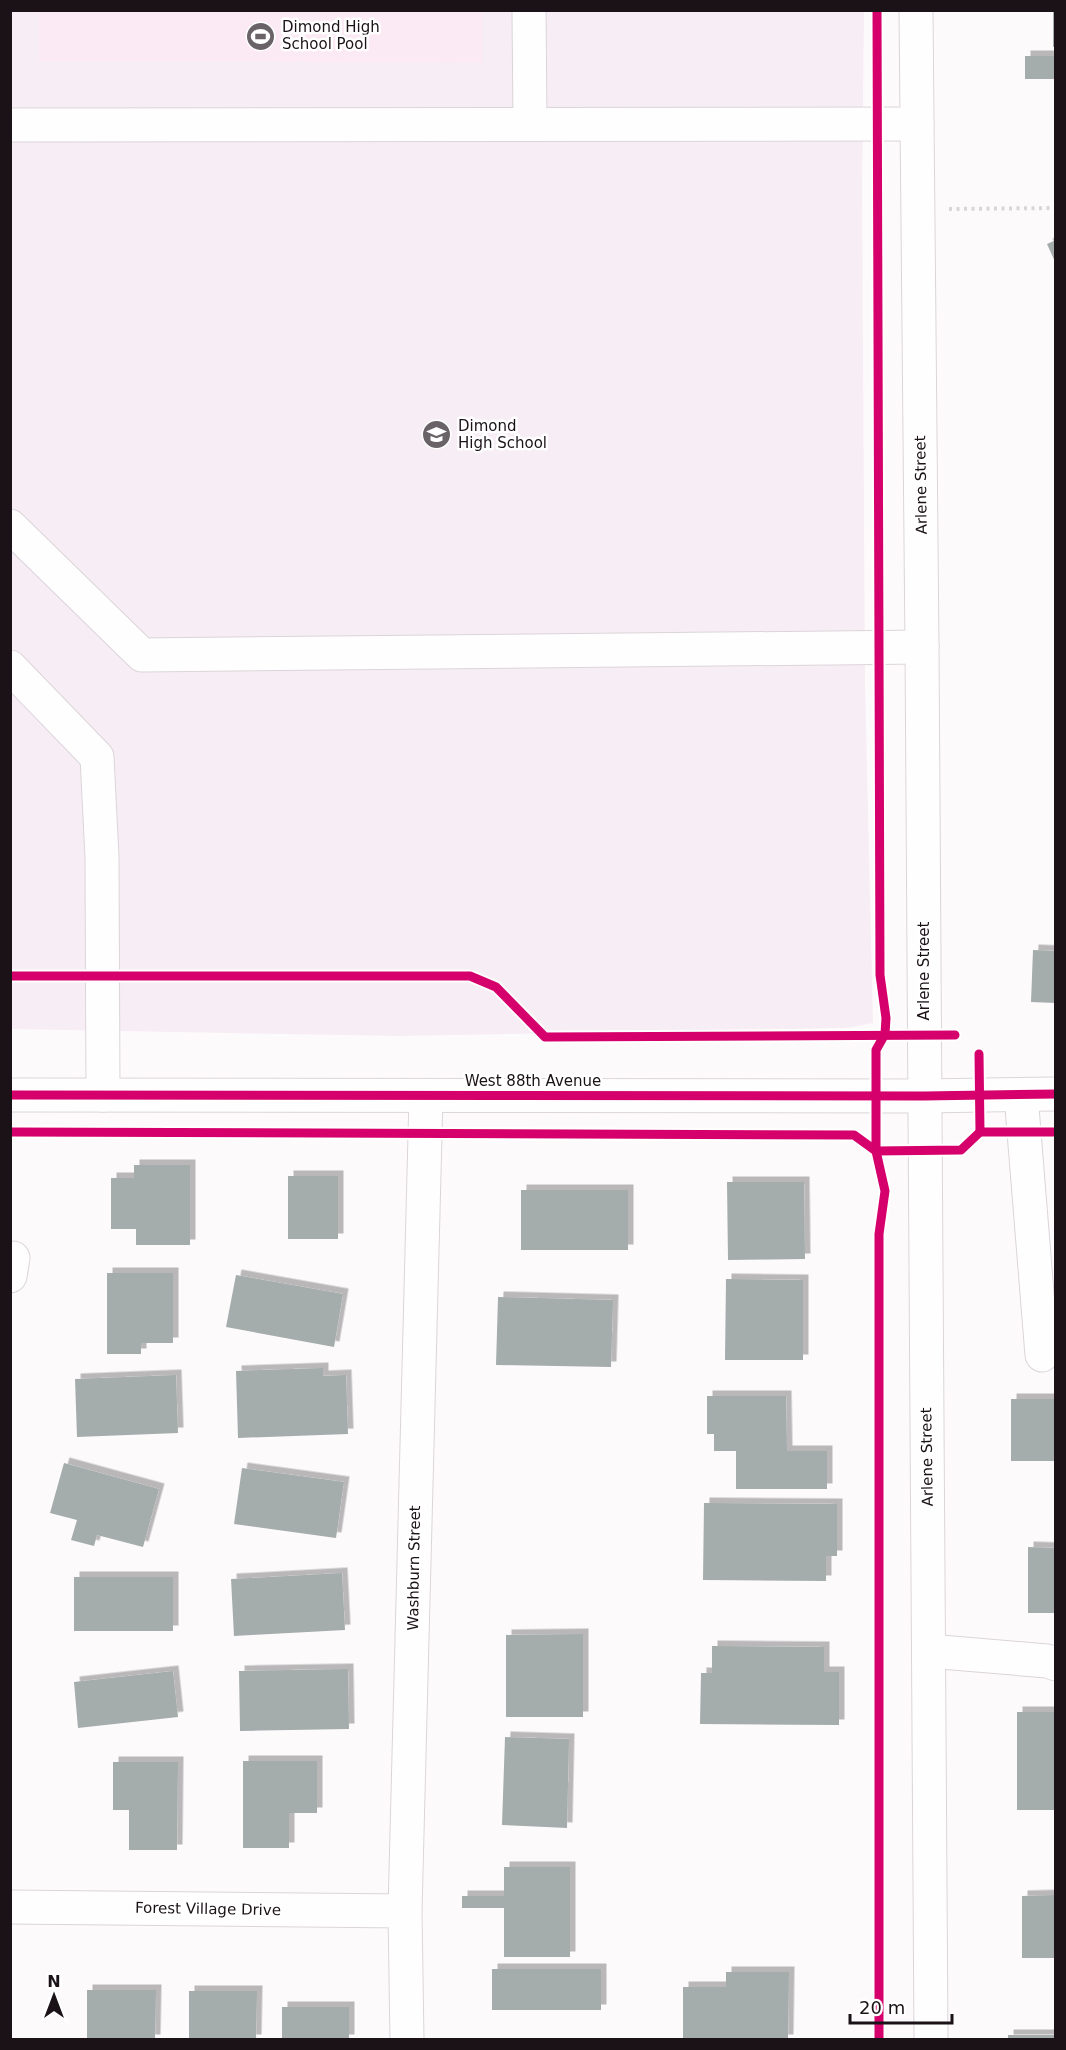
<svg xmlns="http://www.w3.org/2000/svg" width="1066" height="2050" font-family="'DejaVu Sans',sans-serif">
<defs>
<filter id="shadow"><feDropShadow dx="5.5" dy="-5.5" stdDeviation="0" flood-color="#0004"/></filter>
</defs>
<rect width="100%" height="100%" fill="#fdfafc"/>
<polygon fill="#f7edf4" points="11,11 864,11 862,187 865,684 873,1023 847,1028 399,1036 11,1029"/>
<polygon fill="#fbe9f4" points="39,11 482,11 482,63 39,61"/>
<g fill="#a5acac" filter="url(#shadow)">
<rect x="1053" y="10" width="3" height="37"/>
<rect x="1025" y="56" width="31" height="23"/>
<polygon points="1056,240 1056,264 1047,244"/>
<polygon points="1033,950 1056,951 1056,1003 1031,1002"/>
<polygon points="134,1165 190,1165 190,1245 136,1245 136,1229 111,1229 111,1178 134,1178"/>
<rect x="288" y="1176" width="50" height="63"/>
<polygon points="727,1182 804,1182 805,1259 728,1260"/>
<rect x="521" y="1190" width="107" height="60"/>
<polygon points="107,1273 173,1273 173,1343 141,1343 141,1354 107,1354"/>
<polygon points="236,1275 343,1294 334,1347 226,1327"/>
<polygon points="726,1279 803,1280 803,1360 725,1360"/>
<polygon points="498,1297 613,1300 611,1367 496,1365"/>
<polygon points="323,1368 323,1376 346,1375 348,1434 238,1438 236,1371"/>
<polygon points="176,1375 178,1433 77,1437 75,1379"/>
<polygon points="707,1396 786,1396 787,1451 827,1451 827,1489 736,1489 736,1451 714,1451 714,1434 707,1434"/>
<rect x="1011" y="1399" width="45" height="62"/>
<polygon points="64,1463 159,1489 143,1547 97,1535 94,1546 71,1540 77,1520 50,1513"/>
<polygon points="242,1468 344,1482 336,1538 234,1524"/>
<polygon points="704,1503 837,1504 837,1556 826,1556 826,1581 703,1580"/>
<polygon points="1028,1547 1056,1548 1056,1613 1028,1613"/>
<polygon points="342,1573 345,1630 234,1636 231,1579"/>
<rect x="74" y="1577" width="99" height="54"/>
<polygon points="583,1634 583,1717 506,1717 506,1635"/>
<polygon points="712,1646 824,1647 824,1672 839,1672 839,1725 700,1724 701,1673 712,1673"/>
<polygon points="348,1669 349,1729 240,1731 239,1671"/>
<polygon points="173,1671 178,1717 78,1728 74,1682"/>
<rect x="1017" y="1712" width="39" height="98"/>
<polygon points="505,1737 569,1739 567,1828 502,1825"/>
<polygon points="243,1761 317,1761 317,1813 289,1813 289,1848 243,1848"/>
<polygon points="113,1762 178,1762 177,1850 129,1850 129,1810 113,1810"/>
<polygon points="504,1867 570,1867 570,1957 504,1957 504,1908 462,1908 462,1896 504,1896"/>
<polygon points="1056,1895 1056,1958 1022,1958 1022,1896"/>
<rect x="492" y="1969" width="109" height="41"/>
<polygon points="726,1972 789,1972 788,2040 683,2040 683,1987 726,1987"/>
<polygon points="87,1990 156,1990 155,2040 87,2040"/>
<polygon points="189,1991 257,1991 256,2040 189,2040"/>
<rect x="282" y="2007" width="67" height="33"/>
<rect x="1008" y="2035" width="48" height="5"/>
</g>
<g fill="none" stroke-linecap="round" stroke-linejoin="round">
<defs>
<g id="minor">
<polyline points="529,10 530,124"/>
<polyline points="916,10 922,647 931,2040"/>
<polyline points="10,125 917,124"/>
<polyline points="10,526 142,655 922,647"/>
<polyline points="10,667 97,757 102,857 103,1095"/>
<polyline points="10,1095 924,1096 1056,1094"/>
<polyline points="1021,1095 1042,1355"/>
<polyline points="10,1276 13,1258"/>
<polyline points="929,1651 1047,1661 1056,1664"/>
<polyline points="10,1907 405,1911"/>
<polyline points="407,2040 405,1911 426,1096"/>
</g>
</defs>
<use href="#minor" stroke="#dbd5d9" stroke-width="35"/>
<polyline stroke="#d8d6d7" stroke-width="4" stroke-dasharray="3 4.5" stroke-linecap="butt" points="949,209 1056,208"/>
<use href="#minor" stroke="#fffeff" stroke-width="33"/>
<defs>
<g id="cycleway">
<polyline points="877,10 880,975 886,1018 885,1034 876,1050 876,1151 885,1191 879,1234 879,2040"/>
<polyline points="10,976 470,976 496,987 545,1037 955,1035"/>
<polyline points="979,1054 980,1132"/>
<polyline points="10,1095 924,1096 1056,1094"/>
<polyline points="10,1132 854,1135 876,1151 961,1150 980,1132 1056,1132"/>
</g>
</defs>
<use href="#cycleway" stroke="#fff" stroke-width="13"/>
<use href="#cycleway" stroke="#d6006c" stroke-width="9"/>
</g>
<defs>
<symbol id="stadium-disc" viewBox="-11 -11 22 22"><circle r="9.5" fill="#696367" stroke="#fff"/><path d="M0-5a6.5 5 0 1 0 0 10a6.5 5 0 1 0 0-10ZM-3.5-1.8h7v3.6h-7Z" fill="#fff"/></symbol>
<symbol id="school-disc" viewBox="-11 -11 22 22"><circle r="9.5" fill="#696367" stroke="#fff"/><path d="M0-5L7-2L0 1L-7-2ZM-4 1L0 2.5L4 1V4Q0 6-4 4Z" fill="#fff"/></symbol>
</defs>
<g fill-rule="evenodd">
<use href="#stadium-disc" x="244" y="20" width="33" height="33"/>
<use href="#school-disc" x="420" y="418" width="33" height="33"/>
</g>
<g text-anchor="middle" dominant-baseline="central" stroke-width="5" stroke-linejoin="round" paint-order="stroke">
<g font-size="15" fill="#1a1217" stroke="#fff" text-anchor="start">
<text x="282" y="27">Dimond High<tspan x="282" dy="17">School Pool</tspan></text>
<text x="458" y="426">Dimond<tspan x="458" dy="17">High School</tspan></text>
</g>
<g font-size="15" fill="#1a1217" stroke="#fff">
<text transform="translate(921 485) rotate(-91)">Arlene Street</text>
<text transform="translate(924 971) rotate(-90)">Arlene Street</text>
<text x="533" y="1081">West 88th Avenue</text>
<text transform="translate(927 1457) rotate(-91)">Arlene Street</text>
<text transform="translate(414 1568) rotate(-89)">Washburn Street</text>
<text transform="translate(208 1909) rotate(1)">Forest Village Drive</text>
</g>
</g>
<rect width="1066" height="2050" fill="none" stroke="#1a1217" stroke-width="24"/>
<g transform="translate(54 1996)" stroke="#ffffff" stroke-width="4.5" paint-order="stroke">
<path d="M0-4.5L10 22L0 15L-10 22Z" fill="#1a1217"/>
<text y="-9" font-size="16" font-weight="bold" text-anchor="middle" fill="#1a1217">N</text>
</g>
<path d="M850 2014v9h102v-9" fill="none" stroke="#1a1217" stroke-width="3"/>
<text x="859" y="2014" font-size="18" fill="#1a1217" stroke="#ffffff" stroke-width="4.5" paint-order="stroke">20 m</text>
</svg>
